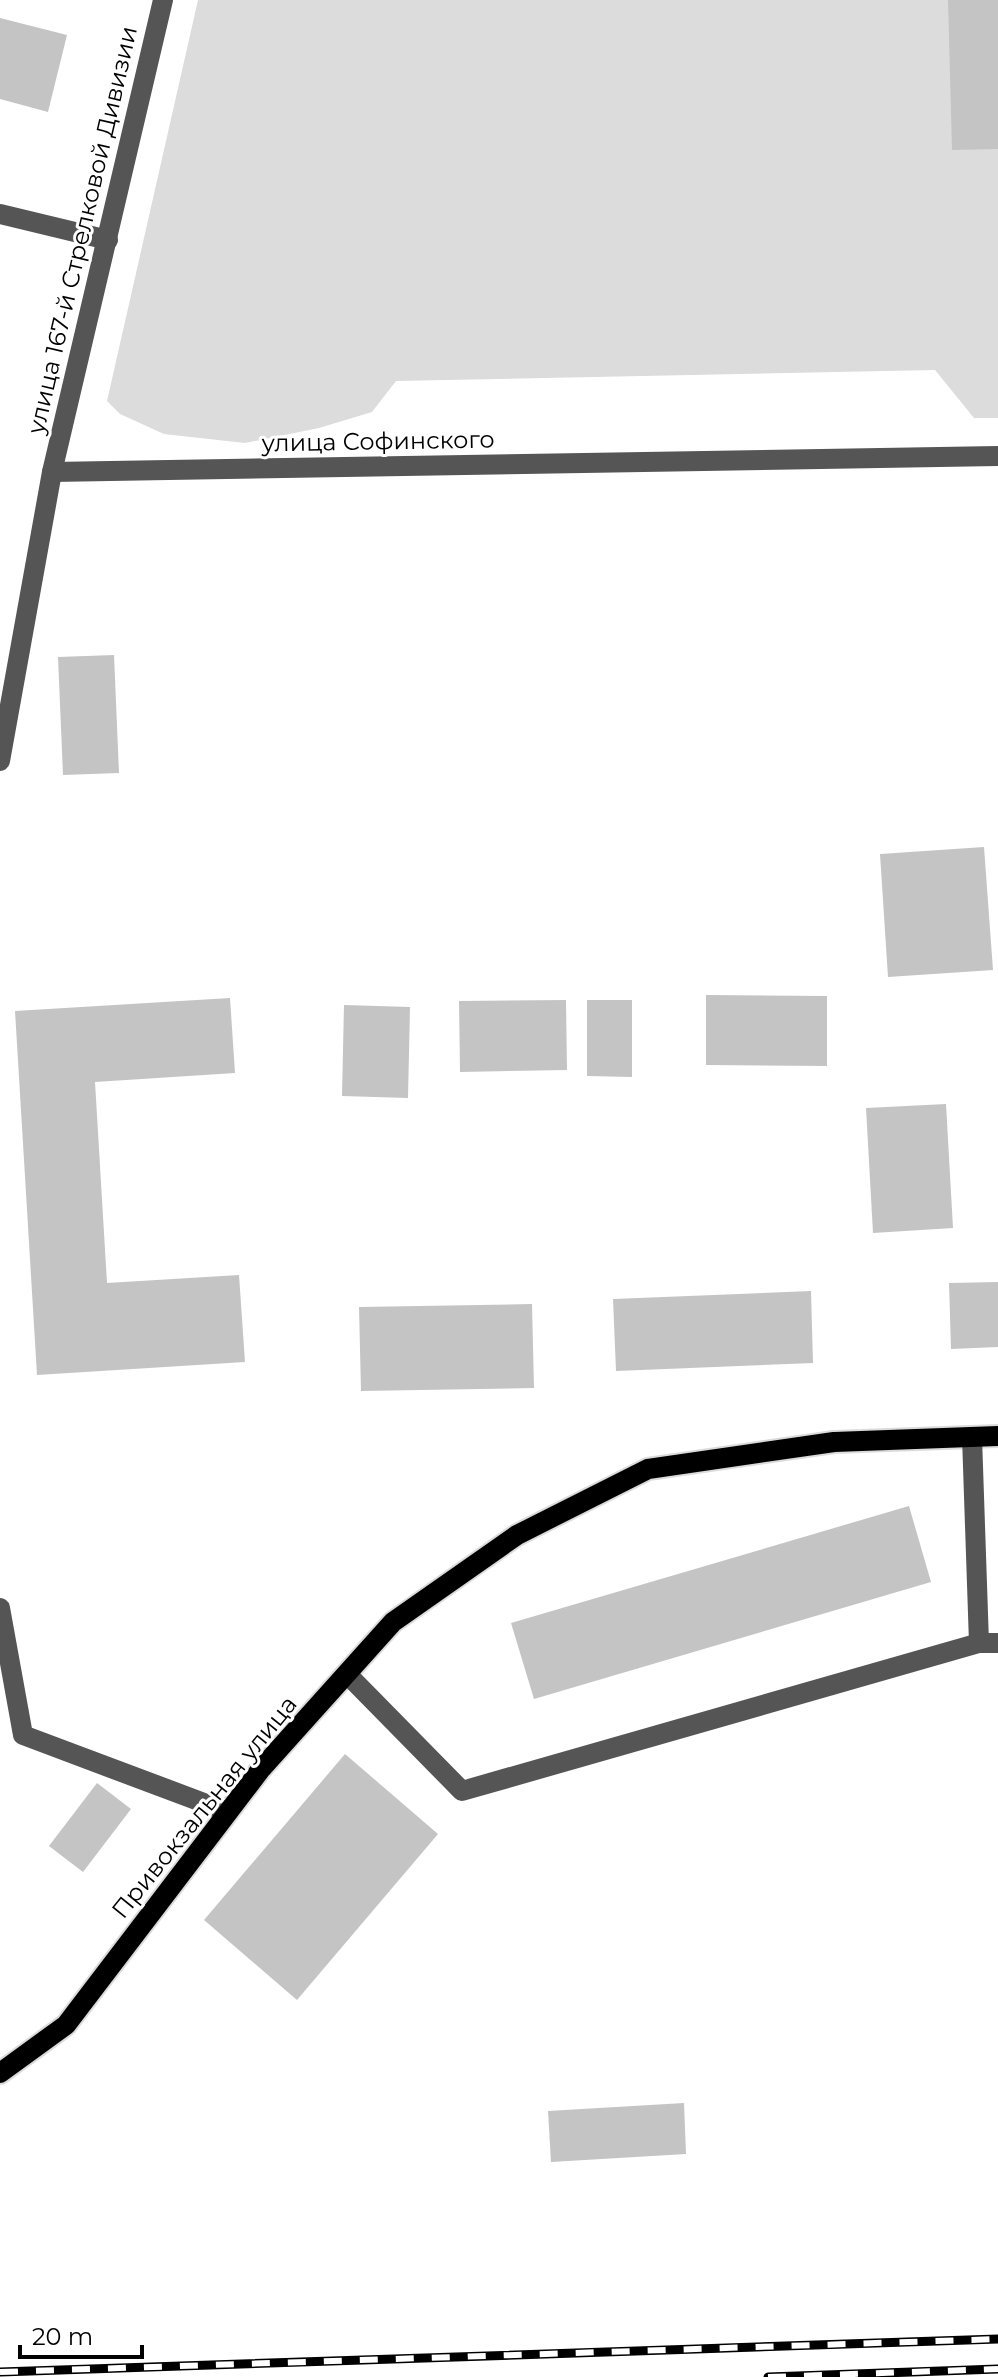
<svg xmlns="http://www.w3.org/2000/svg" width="998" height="2377" font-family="Montserrat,sans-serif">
<rect width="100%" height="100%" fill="#fff"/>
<polygon fill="#dcdcdc" points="198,0 998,0 998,418 974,418 935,370 396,381 372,412 319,428 245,443 164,434 120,414 107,401"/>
<g fill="#c4c4c4">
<polygon points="948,0 998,0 998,149 952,150"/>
<polygon points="0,18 67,35 48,112 0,99"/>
<polygon points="114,655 119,773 63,775 58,657"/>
<polygon points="984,847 993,970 888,977 880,854"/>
<polygon points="706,995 827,996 827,1066 706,1065"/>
<polygon points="230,998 235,1073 95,1082 107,1283 239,1275 245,1362 37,1375 15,1011"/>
<polygon points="566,1000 567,1070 460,1072 459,1001"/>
<polygon points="587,1000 632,1000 632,1077 587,1076"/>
<polygon points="344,1005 410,1007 408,1098 342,1096"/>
<polygon points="946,1104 953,1228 873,1233 866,1108"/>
<polygon points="998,1282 998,1347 951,1349 949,1283"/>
<polygon points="811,1291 813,1363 616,1371 613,1299"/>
<polygon points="532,1304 534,1388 361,1391 359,1307"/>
<polygon points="909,1506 931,1582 534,1699 511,1623"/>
<polygon points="345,1754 438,1834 297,2000 204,1920"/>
<polygon points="97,1783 131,1809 83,1872 49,1846"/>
<polygon points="684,2103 686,2154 551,2162 548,2111"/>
</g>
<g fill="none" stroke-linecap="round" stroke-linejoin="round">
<defs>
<polyline id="major" points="0,2073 66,2025 261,1769 393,1622 517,1535 648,1469 834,1442 998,1436"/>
</defs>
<use href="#major" stroke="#dbdbdb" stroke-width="24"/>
<g stroke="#555" stroke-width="20">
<polyline points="0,214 108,240"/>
<polyline points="52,472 998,456"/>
<polyline points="0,761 52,472 163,0"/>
<polyline points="972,1437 979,1643 998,1643"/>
<polyline points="0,1608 23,1735 228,1812"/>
<polyline points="347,1674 462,1791 979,1643"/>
</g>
<use href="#major" stroke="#000" stroke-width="20"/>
<defs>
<g id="rail">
<polyline points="0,2372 998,2339"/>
<polyline points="768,2377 998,2369"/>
</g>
</defs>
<use href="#rail" stroke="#000" stroke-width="9"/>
<use href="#rail" stroke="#fff" stroke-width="6" stroke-dasharray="18" stroke-linecap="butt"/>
</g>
<g text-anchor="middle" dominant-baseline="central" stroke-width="6" stroke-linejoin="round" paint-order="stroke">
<g font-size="24" fill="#000" stroke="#fff">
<text transform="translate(82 230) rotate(-77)">улица 167-й Стрелковой Дивизии</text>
<text transform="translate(378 441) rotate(-1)">улица Софинского</text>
<text transform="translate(204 1807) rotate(-51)">Привокзальная улица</text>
</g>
</g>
<path d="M20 2345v12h122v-12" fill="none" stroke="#000000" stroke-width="4"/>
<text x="32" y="2345" font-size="24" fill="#000000" stroke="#ffffff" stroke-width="6" paint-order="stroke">20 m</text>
</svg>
